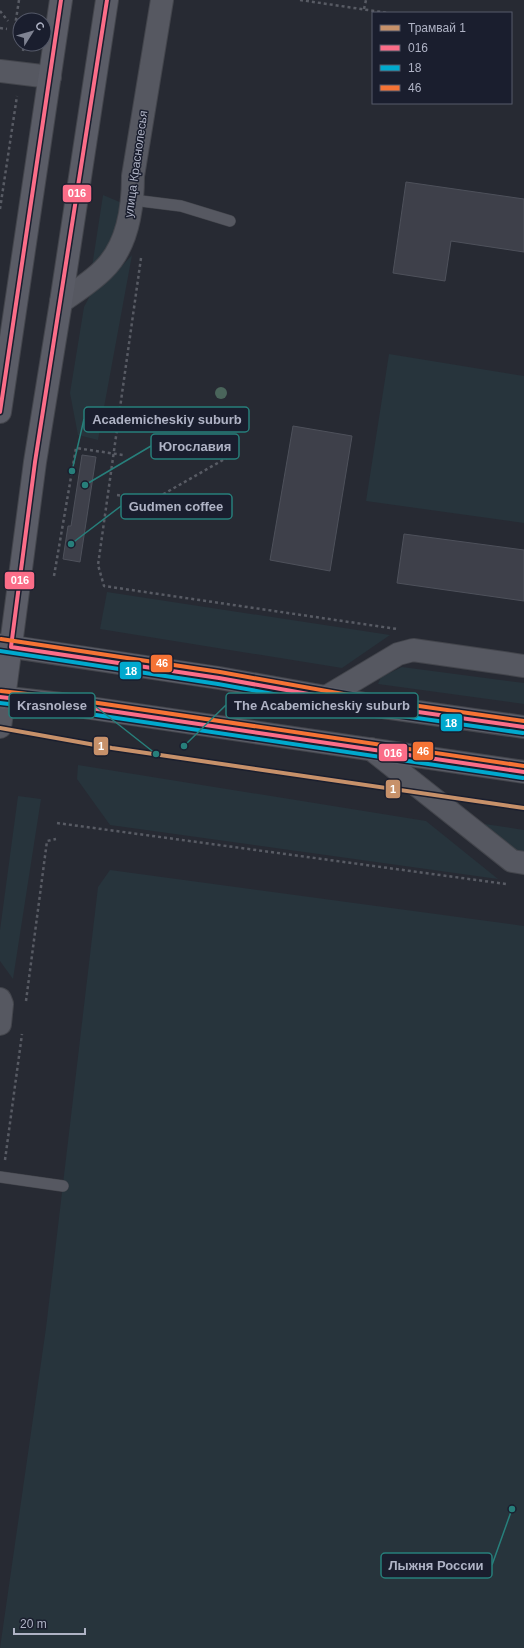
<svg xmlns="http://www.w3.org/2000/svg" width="524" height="1648" font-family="Arial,sans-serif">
<rect width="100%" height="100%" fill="#272a33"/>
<g fill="#27343c">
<polygon points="103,195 122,203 117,238 92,267"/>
<polygon points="132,255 98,440 78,435 70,393 84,307 93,290 112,277"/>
<polygon points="389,354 524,376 524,523 366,501"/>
<polygon points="107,592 390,635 342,668 100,629"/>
<polygon points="402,667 524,683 524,704 378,684 381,677"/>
<polygon points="78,765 426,821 498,879 110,825 77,779"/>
<polygon points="18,796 41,799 13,979 0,961 0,930"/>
<polygon points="478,823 524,830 524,856"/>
<polygon points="110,870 524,926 524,1648 0,1648 46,1328 98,887"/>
</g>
<g fill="#3e404a" stroke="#4e515b">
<polygon points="406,182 524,199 524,252 451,241 445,281 393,273"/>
<polygon points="293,426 352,436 330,571 270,560"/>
<polygon points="82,455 96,457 80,562 63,559 68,526 71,526"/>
<polygon points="404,534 524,550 524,601 397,583"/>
</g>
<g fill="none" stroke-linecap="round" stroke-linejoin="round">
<defs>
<g id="service">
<polyline points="133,200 181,206 230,221"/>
<polyline points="0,1177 63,1186"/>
</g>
<g id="minor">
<polyline points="0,71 50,77"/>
<path d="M 61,302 C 75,292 91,282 103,270 C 128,246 133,208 133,176 L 162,0"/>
<polyline points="326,697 398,654 413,650 524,666"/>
<polyline points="371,749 512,861 524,863"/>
<polyline points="0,999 2,1004 0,1024"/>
</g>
<polyline id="tertiary" points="0,727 4,698"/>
<g id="secondary">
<polyline points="0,412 61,0"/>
<polyline points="0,645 219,678 376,706 524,727"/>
<polyline points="0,697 70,705 524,772"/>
<polyline points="4,698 35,462 61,302 107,0"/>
</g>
</defs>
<use href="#service" stroke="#43454c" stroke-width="12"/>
<use href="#minor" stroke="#43454c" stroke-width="24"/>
<use href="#tertiary" stroke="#43454c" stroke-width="24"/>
<use href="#secondary" stroke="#43454c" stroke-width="24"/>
<g stroke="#585b64" stroke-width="2.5" stroke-dasharray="3 3" stroke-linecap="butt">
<polyline points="19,0 15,26 20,35"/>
<polyline points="300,0 388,13"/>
<polyline points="364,9 366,0"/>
<polyline points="0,11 8,21"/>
<polyline points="0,28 7,29"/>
<polyline points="23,51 24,44"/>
<polyline points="0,209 17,96"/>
<polyline points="141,258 98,565 104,586 397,629"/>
<polyline points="117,495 153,500 230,456"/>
<polyline points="54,576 76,448 123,455"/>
<polyline points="57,823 506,884"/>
<polyline points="26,1001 47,841 56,839"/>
<polyline points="5,1160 22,1034"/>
</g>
<use href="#service" stroke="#565861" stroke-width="11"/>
<use href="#minor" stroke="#565861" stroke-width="22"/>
<use href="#tertiary" stroke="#565861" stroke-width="22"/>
<use href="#secondary" stroke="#5a5c66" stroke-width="22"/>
<defs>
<g id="bus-1">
<polyline points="107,0 35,462 11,647 219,678 376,706 524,727"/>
<polyline points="0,412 61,0"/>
<polyline points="0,697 70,705 524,772"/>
</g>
<g id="bus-2">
<polyline points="0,651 218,684 375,712 523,733"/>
<polyline points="0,703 69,711 523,778"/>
</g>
<g id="bus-3">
<polyline points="1,639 220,672 377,700 524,721"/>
<polyline points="1,691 71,699 524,766"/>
</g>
</defs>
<use href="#bus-1" stroke="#1a1e2e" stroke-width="7"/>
<use href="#bus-2" stroke="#1a1e2e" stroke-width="7"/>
<use href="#bus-3" stroke="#1a1e2e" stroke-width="7"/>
<use href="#bus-1" stroke="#fb6d88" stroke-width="4"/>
<use href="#bus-2" stroke="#00a9ce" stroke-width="4"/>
<use href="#bus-3" stroke="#f57335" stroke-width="4"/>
<defs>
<polyline id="tram-1" points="0,728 112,748 524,808"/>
</defs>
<use href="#tram-1" stroke="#1a1e2e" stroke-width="7"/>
<use href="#tram-1" stroke="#c7916a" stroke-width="4"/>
</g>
<circle fill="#4a655b" cx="221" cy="393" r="6"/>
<g text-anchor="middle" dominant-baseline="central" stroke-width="3" stroke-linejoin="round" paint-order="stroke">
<g font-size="12" fill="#afb3c5" stroke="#1a1e2e">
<text transform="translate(136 164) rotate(-82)">улица Краснолесья</text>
</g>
</g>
<path fill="none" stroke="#277f7b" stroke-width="1.5" d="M72 471L84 419M85 485L151 446M71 544L121 506M184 746L226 705M156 754L95 706M512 1509L492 1565"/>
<g fill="#277f7b" stroke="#1a1e2e" stroke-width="1.5">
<circle cx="72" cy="471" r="4"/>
<circle cx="85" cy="485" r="4"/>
<circle cx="71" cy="544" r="4"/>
<circle cx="184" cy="746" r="4"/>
<circle cx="156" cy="754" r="4"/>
<circle cx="512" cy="1509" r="4"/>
</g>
<g fill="#1a1e2e" stroke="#277f7b" stroke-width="1.5">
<rect x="84" y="407" width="165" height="25" rx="4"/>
<rect x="151" y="434" width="88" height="25" rx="4"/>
<rect x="121" y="494" width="111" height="25" rx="4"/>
<rect x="226" y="693" width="192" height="25" rx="4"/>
<rect x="9" y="693" width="86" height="25" rx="4"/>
<rect x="381" y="1553" width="111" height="25" rx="4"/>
</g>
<g font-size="13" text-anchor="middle" font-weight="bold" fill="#afb3c5">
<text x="167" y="424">Academicheskiy suburb</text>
<text x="195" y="451">Югославия</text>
<text x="176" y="511">Gudmen coffee</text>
<text x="322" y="710">The Acabemicheskiy suburb</text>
<text x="52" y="710">Krasnolese</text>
<text x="436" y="1570">Лыжня России</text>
</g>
<g stroke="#1a1e2e" stroke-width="1.5">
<rect x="62" y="184" width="30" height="19" rx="4" fill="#fb6d88"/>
<rect x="4" y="571" width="31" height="19" rx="4" fill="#fb6d88"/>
<rect x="150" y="654" width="23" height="19" rx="4" fill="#f57335"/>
<rect x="119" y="661" width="23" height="19" rx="4" fill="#00a9ce"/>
<rect x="440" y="713" width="23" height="19" rx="4" fill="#00a9ce"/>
<rect x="93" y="736" width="16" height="20" rx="4" fill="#c7916a"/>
<rect x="412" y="741" width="22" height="20" rx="4" fill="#f57335"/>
<rect x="378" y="743" width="30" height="19" rx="4" fill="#fb6d88"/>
<rect x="385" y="779" width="16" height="20" rx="4" fill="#c7916a"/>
</g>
<g font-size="11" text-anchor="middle" font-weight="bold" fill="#fff">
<text x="77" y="197">016</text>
<text x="20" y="584">016</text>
<text x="162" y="667">46</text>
<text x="131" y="675">18</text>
<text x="451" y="727">18</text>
<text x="101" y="750">1</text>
<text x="423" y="755">46</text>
<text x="393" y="757">016</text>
<text x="393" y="793">1</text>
</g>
<rect x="372" y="12" width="140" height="92" fill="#1a1e2e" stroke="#565a6a"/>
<rect x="380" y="25" width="20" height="6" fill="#c7916a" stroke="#565a6a"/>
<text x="408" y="32" font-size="12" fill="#afb3c5">Трамвай 1</text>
<rect x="380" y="45" width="20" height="6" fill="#fb6d88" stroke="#565a6a"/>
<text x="408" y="52" font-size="12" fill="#afb3c5">016</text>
<rect x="380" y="65" width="20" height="6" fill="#00a9ce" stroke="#565a6a"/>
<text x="408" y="72" font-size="12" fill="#afb3c5">18</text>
<rect x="380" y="85" width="20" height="6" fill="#f57335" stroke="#565a6a"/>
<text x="408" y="92" font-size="12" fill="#afb3c5">46</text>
<g transform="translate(32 32) rotate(53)"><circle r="19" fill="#1a1e2e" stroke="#565a6a"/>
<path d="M0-3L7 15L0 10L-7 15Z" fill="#7f8392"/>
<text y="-6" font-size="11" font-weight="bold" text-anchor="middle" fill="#afb3c5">С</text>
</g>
<path d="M14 1628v6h71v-6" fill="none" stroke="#afb3c5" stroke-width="2"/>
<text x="20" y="1628" font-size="12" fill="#afb3c5" stroke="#1a1e2e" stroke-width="3" paint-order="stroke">20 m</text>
</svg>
